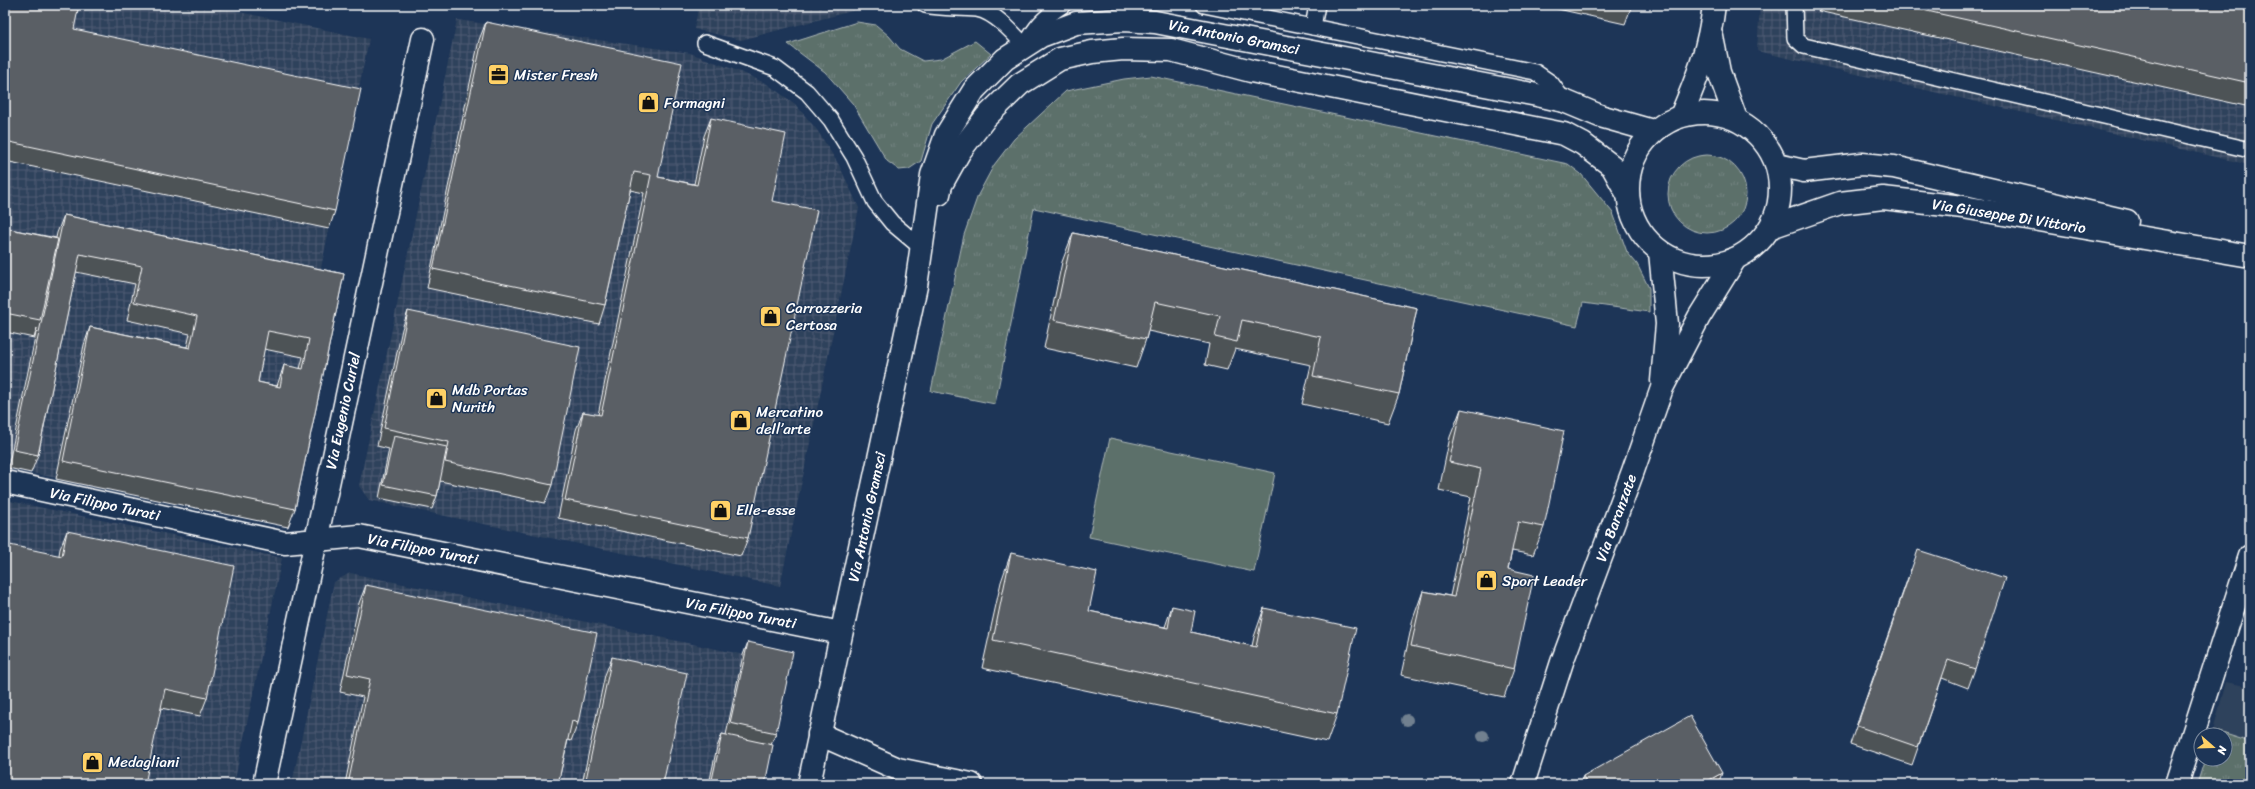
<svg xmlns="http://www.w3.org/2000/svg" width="2255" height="789" font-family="Sriracha,sans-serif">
<defs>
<pattern id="industrial-grid" width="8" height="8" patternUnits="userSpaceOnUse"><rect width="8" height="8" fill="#2f425b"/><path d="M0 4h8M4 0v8" fill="none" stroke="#4e5e74"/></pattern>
<pattern id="grass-tufts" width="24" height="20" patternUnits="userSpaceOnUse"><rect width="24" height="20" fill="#5b6f6b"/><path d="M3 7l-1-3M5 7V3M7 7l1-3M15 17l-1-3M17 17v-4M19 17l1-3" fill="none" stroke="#748581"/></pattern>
</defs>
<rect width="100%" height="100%" fill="#1d3557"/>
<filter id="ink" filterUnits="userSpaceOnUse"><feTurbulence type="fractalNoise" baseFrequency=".025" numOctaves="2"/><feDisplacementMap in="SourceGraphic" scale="8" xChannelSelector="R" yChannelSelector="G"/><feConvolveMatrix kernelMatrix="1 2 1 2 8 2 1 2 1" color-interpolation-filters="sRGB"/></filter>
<g filter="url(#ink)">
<polygon fill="#2f425b" points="2226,682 2250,687 2250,784 2198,784 2225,759 2225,735 2212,735"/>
<g fill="url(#industrial-grid)">
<polygon points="5,5 205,5 369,39 317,287 338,292 288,527 8,468 5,458"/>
<polygon points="699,5 875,5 741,40 694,29"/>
<polygon points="1760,5 2250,5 2250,165 1757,51"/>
<polygon points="457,20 690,53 743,73 767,84 795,104 817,130 839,165 859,208 780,586 369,500 359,486"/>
<polygon points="5,500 282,558 234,784 5,784"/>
<polygon points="350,573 788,664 763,784 292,784 334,582"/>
</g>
<g fill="url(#grass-tufts)" stroke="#adb7b5">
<polygon points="857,22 876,25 889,36 900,49 923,61 941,59 975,41 991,54 961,82 932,124 921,161 909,169 899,170 887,161 853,104 825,72 788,44"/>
<polygon points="1151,76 1568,164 1581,174 1613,213 1627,252 1637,264 1649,288 1649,312 1583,303 1577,326 1034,208 995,404 931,391 964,235 978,195 994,165 1014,139 1066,91 1124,79"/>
<circle cx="1707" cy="194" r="39"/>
<polygon points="2213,730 2250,742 2250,784 2197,784 2205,759 2225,759 2225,735 2211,735"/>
</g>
<polygon fill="#5b6f6b" stroke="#adb7b5" points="1110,438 1275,473 1254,572 1089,537"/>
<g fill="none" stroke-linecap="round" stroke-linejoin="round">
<polyline stroke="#8da7b6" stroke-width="10" points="267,5 278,5"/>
<defs>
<g id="lane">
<path d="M 925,5 C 942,9 959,7 977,9 C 995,12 1014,34 1025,46 C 1036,26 1043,18 1063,5"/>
<polyline points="1204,5 1535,72 1551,83 1564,101"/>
<polyline points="1794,5 1795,38 1804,46 2250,150"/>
<polyline points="1313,27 1317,5"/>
<polyline points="705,43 775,68 807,92 831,120 854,157 875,202 892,223 923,249"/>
</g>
<g id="street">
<polyline points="1712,37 1719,72 1736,119"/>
<path d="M 1681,116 C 1698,76 1709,48 1714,5"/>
<polyline points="1660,252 1667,324 1662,381"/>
<polyline points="5,482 285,543 359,536 841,633"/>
<polyline points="819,734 898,769 971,784"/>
<polyline points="264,784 423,39"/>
<polyline points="1523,784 1562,662 1633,471 1662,388 1699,317 1735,259"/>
<polyline points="2177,784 2250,556"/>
</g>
<g id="secondary">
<circle cx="1704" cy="189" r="76"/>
<polyline points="1777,165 1804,171 1862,164 1894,167 2127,221"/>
<polyline points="939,194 941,185 960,151 986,117 1020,84 1060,59 1092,52 1123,49 1171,50 1251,71 1564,134 1583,144 1612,166 1628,195"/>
<polyline points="1771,227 1840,203 1883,198 1963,207 2250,256"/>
<polyline points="809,784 916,286 932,175 946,135 974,90 1005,59 1041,36 1076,23 1124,20 1155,22 1537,95 1564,101 1600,116 1653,131"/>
</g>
</defs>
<use href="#lane" stroke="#fff" stroke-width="18"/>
<use href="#street" stroke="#fff" stroke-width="25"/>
<use href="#secondary" stroke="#fff" stroke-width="25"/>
<use href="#lane" stroke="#1d3557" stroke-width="15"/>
<use href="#street" stroke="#1d3557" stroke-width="22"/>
<use href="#secondary" stroke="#1d3557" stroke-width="22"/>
</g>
<g fill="#71808f">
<circle cx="1407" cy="720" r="6"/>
<circle cx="1483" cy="736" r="6"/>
</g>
<g fill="#4d5257" stroke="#fff" fill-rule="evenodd">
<polygon points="5,5 74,29 335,211 329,229 5,161"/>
<polygon points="1540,5 1632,5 1625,24"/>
<polygon points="1820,5 2250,5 2250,107 1818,11"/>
<polygon points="486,22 658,177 694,184 704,136 711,118 772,201 748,538 741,556 558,518 576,430 583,412 598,415 644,193 630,190 605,305 599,324 427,288 479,40"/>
<path d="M 64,215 L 344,274 L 295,509 L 288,527 L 56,479 L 84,345 L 90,327 L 187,347 L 190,334 L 127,320 L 135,284 L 76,272 L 38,455 L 31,473 L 8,468 L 37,328 L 34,338 L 5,332 L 5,228 L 56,238 L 57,233 ZM 264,349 L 303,357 L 300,369 L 284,365 L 277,386 L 258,382 Z"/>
<polygon points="1073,233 1417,308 1399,394 1388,423 1302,404 1311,365 1235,349 1227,370 1205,365 1209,344 1148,331 1146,339 1136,368 1044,348 1062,262"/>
<polygon points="408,311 552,485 545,503 440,481 437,496 432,509 379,498 389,449 377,446 402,329"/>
<polygon points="1461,409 1544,527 1533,555 1512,551 1508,569 1514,669 1504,697 1401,675 1413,619 1423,591 1450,596 1471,497 1439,490 1450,437"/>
<polygon points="67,531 207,698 200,716 161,708 59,555 60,549"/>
<polygon points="1011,553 1089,611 1165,627 1172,606 1191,632 1252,646 1254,637 1264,608 1337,714 1327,742 982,668 1001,582"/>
<polygon points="1911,569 1975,669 1968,688 1942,678 1912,765 1850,744"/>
<polygon points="366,585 578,723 571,741 568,740 558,784 345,784 363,697 340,692 359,603"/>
<polygon points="748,642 776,733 771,745 765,784 709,784 717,747 722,734 726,735 743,655"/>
<polygon points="612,657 663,784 582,784 605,675"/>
<polygon points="1583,776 1718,784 1580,784"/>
</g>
<polygon fill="#3f4247" stroke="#fff" points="1722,773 1718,784 1702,784"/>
<g fill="#5a5f65" stroke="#fff" fill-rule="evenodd">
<polygon points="5,5 79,5 74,29 361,89 335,211 5,141"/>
<polygon points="1900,5 2250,5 2250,83"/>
<polygon points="486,22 682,63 658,177 697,185 711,118 786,134 772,201 817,210 748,538 565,500 583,412 601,415 651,175 634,172 605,305 433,269"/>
<path d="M 64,215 L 344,274 L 295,509 L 63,461 L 90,327 L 190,348 L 197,316 L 134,302 L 142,266 L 80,254 L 38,455 L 14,450 ZM 268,331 L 309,339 L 303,369 L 284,365 L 280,387 L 258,382 Z"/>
<polygon points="5,228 58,239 40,320 5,313"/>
<polygon points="1073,233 1417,308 1399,394 1313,376 1321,337 1242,320 1237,342 1215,337 1220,316 1155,302 1146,339 1054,320"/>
<polygon points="408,311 580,347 552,485 445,462 449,442 384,428"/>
<polygon points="1461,409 1564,431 1544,527 1518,522 1508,569 1534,575 1514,669 1411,646 1423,591 1454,597 1481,469 1449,462"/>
<polygon points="394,436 447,447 437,496 383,485"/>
<polygon points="67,531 234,566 207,698 165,689 145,784 5,784 5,544 62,556"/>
<polygon points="1918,550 2005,578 1975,669 1948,660 1918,747 1857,726"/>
<polygon points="1011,553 1097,572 1089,611 1168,628 1172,606 1195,611 1191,632 1256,647 1264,608 1356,628 1337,714 993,640"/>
<polygon points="366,585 597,633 578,723 572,721 558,784 348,784 370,679 347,674"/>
<polygon points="748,642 793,652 776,733 730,723"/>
<polygon points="612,657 687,673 663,784 585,784"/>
<polygon points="1690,716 1722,773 1702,784 1587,784 1583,776"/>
<polygon points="722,734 773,745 765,784 711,784"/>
</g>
</g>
<defs>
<symbol id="office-square" viewBox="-11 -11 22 22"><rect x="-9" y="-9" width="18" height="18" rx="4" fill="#ffd166" stroke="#1d3557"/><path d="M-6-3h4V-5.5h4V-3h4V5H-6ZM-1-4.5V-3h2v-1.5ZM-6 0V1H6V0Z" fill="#111"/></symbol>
<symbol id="shop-square" viewBox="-11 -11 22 22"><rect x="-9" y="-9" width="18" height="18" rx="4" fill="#ffd166" stroke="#1d3557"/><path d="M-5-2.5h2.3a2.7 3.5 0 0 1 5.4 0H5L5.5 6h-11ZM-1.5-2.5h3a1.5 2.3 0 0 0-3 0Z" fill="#111"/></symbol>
</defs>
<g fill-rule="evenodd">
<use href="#office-square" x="486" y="62" width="25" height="25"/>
<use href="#shop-square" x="636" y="90" width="25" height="25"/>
<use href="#shop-square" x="758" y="304" width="25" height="25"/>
<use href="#shop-square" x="424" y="386" width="25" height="25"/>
<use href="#shop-square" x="728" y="408" width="25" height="25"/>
<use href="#shop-square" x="708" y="498" width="25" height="25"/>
<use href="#shop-square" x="1474" y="568" width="25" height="25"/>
<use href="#shop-square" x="80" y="750" width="25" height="25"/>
</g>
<g text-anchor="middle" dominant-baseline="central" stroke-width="3" stroke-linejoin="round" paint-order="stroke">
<g font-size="15" fill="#fff" stroke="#1d3557">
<text transform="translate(1234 37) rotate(11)">Via Antonio Gramsci</text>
<text transform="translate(2009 216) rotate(9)">Via Giuseppe Di Vittorio</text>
<text transform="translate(343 411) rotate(-78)">Via Eugenio Curiel</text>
<text transform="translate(105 504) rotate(12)">Via Filippo Turati</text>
<text transform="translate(867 517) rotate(-78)">Via Antonio Gramsci</text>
<text transform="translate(1616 518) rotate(-70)">Via Baranzate</text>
<text transform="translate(423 549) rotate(11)">Via Filippo Turati</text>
<text transform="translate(741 613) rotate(11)">Via Filippo Turati</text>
</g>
<g font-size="15" fill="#fff" stroke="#1d3557" text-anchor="start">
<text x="514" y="75">Mister Fresh</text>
<text x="664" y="103">Formagni</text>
<text x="786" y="308">Carrozzeria<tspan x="786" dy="17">Certosa</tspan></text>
<text x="452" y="390">Mdb Portas<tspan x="452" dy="17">Nurith</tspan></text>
<text x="756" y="412">Mercatino<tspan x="756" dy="17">dell’arte</tspan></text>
<text x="736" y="510">Elle-esse</text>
<text x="1502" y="581">Sport Leader</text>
<text x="108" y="762">Medagliani</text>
</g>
</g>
<rect width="2255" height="789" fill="none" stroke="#1d3557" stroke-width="20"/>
<rect x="10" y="10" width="2235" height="769" fill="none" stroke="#fff" stroke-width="1.5" filter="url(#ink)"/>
<g transform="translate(2213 747) rotate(110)"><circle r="19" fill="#1d3557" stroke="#77869a"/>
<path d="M0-3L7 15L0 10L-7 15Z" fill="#ffd166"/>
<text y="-6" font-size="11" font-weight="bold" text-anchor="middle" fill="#ffffff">N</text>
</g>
</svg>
